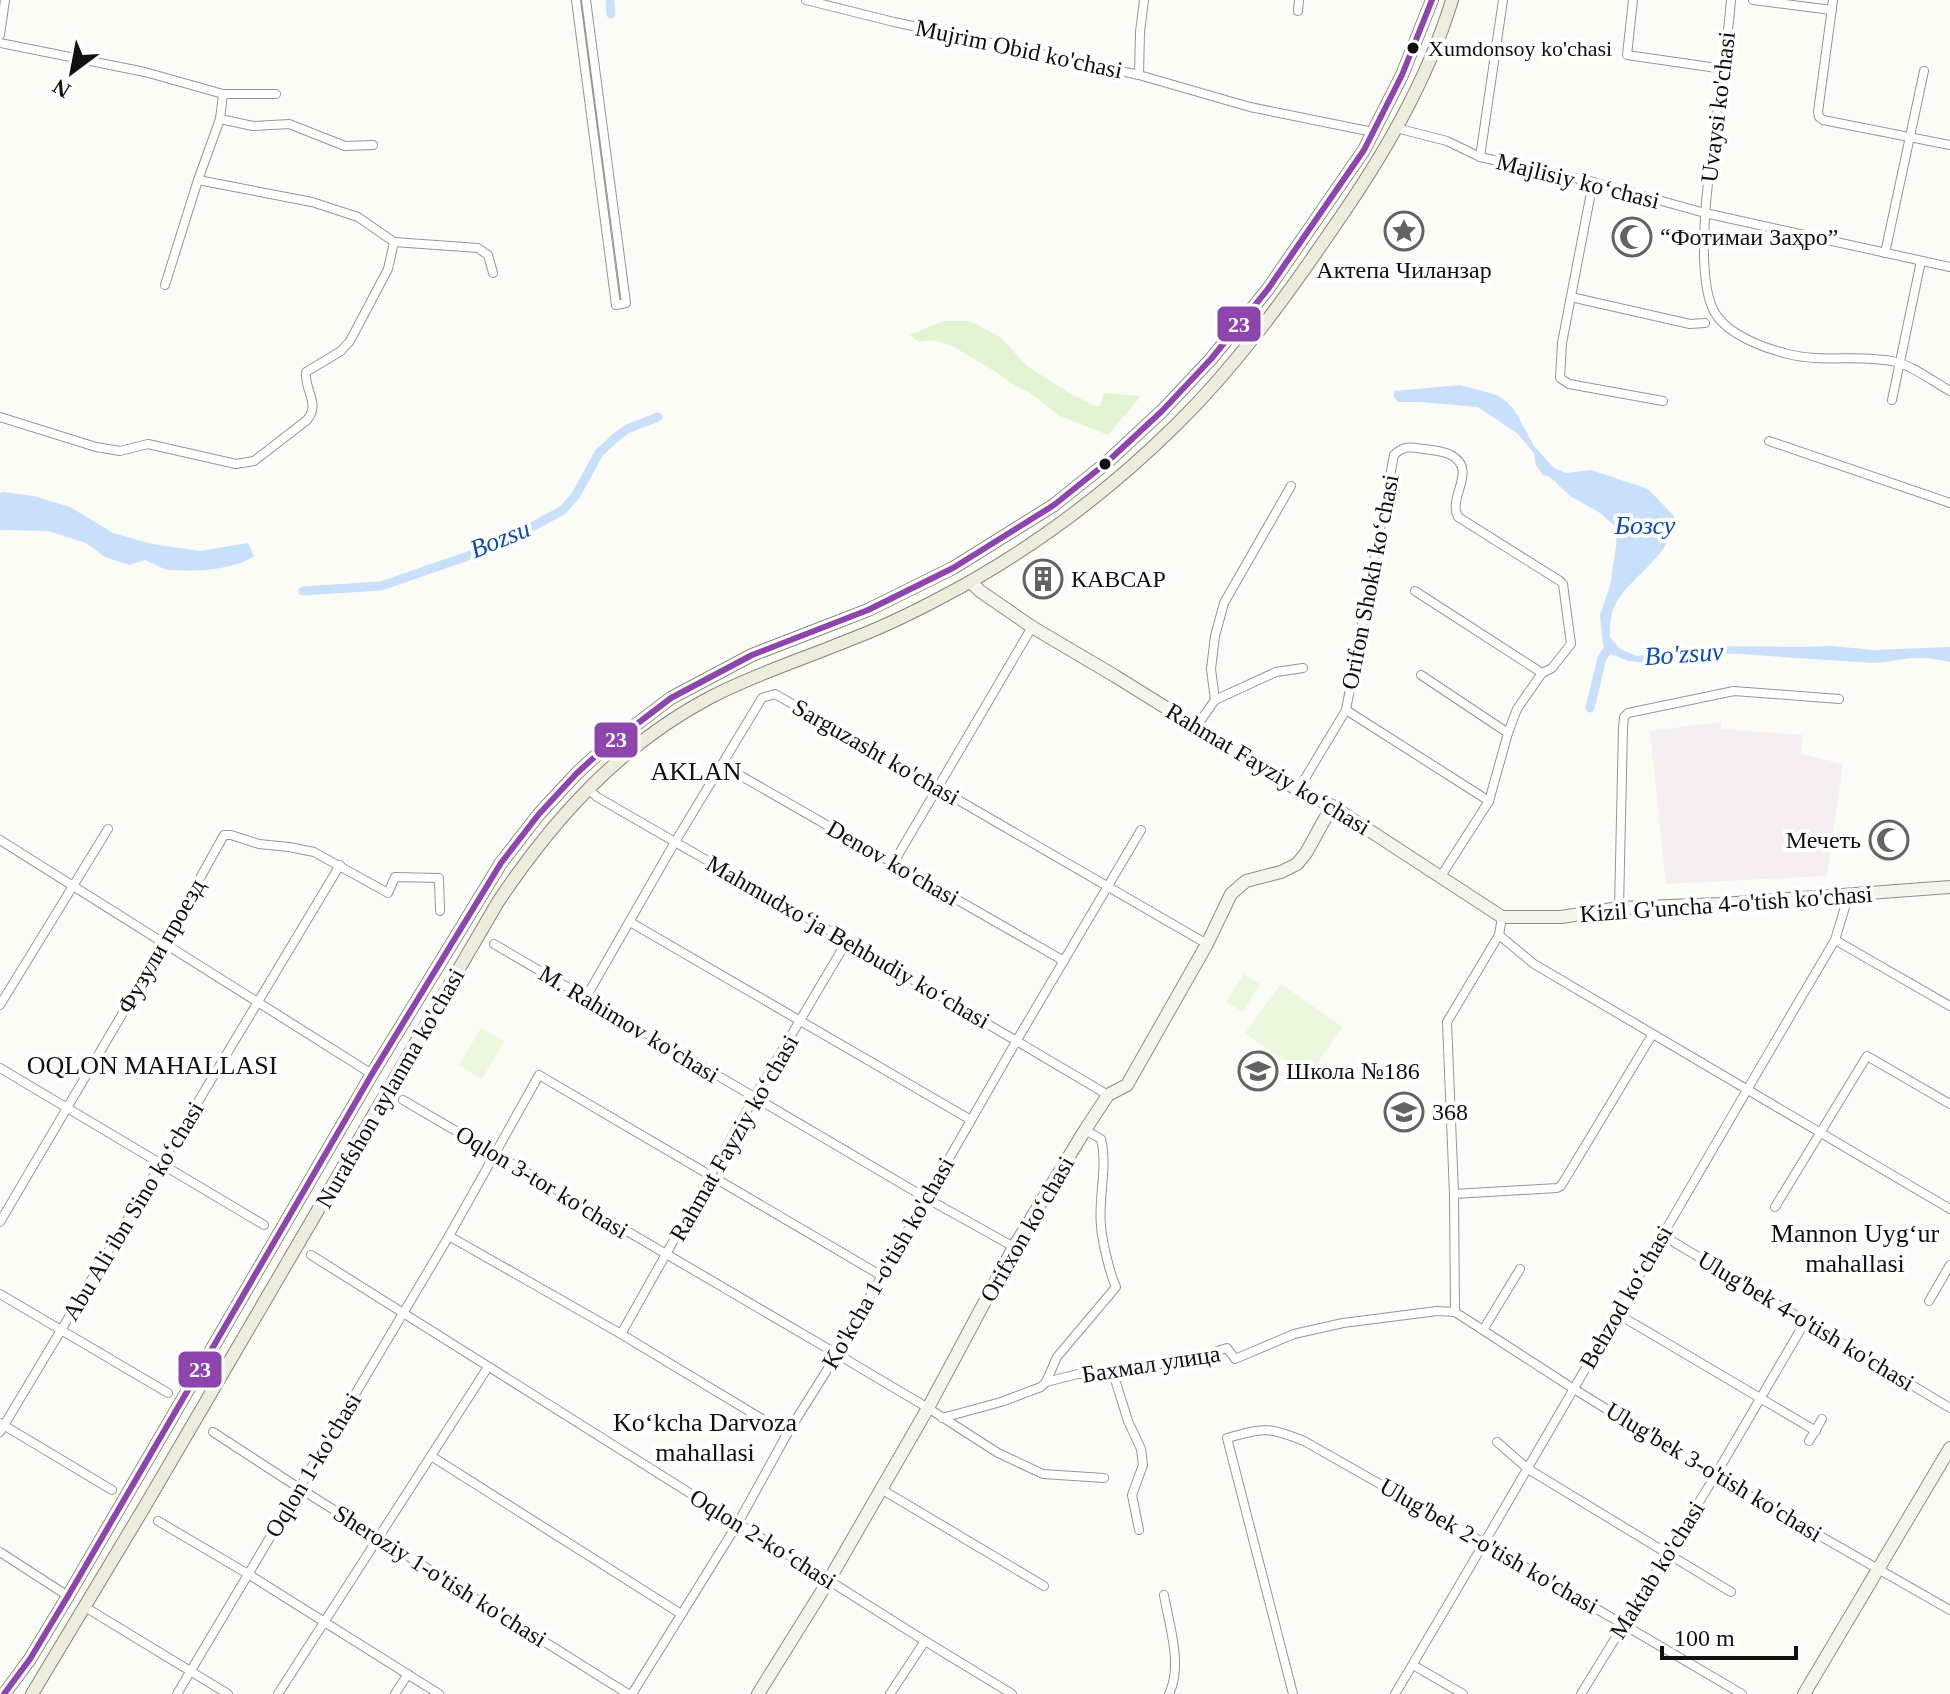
<svg xmlns="http://www.w3.org/2000/svg" width="1950" height="1694" font-family="'Times New Roman',serif">
<rect width="100%" height="100%" fill="#fcfcf6"/>
<polygon fill="#f5eff2" points="1721,722 1721,729 1803,735 1801,754 1843,764 1827,876 1666,884 1650,731"/>
<polygon fill="#e1f5d3" points="943,321 970,321 1000,337 1027,366 1069,393 1095,406 1100,406 1104,393 1141,396 1108,435 1060,416 1030,393 1016,386 996,372 954,347 933,340 919,342 910,335"/>
<g fill="#ecf8de">
<polygon points="1244,974 1260,984 1243,1012 1226,1002"/>
<polygon points="1281,984 1343,1027 1307,1077 1245,1033"/>
<polygon points="481,1028 504,1041 482,1079 459,1065"/>
</g>
<g fill="#c8e0fb">
<path d="M 1460,385 L 1497,395 L 1507,402 L 1515,411 L 1534,446 L 1554,468 L 1566,473 L 1591,470 L 1648,489 L 1674,516 C 1672,524 1672,533 1668,541 C 1655,565 1626,583 1615,605 C 1610,615 1610,627 1610,637 L 1620,649 L 1637,656 L 1709,646 L 1801,647 L 1832,646 L 1874,650 L 1950,647 L 1950,662 C 1935,659 1920,656 1905,659 C 1893,660 1884,663 1872,663 L 1738,654 L 1702,653 L 1647,663 L 1628,661 L 1611,654 L 1605,650 L 1603,644 L 1600,615 L 1610,586 L 1616,546 L 1617,528 L 1600,513 L 1570,496 L 1550,477 L 1543,475 L 1536,465 L 1534,453 L 1518,434 L 1478,407 L 1419,402 L 1398,402 L 1394,397 L 1394,391 Z"/>
<path d="M 4,492 L 33,496 L 70,507 L 113,533 L 152,544 L 200,551 L 248,543 L 254,556 C 235,570 193,572 170,570 C 161,569 153,563 145,560 L 129,565 L 105,557 L 86,543 L 48,531 L 0,530 L 0,493 Z"/>
</g>
<g fill="none" stroke-linecap="round" stroke-linejoin="round">
<g stroke="#c8e0fb" stroke-width="9">
<polyline points="610,0 611,14"/>
<polyline points="303,591 381,586 465,557 526,530 563,510 576,495 599,453 614,439 627,429 658,417"/>
<polyline points="1590,708 1602,658 1609,648"/>
</g>
<defs>
<g id="street">
<polyline points="576,0 616,305 626,303 586,0"/>
<polyline points="806,0 894,22 1139,75 1250,107 1373,132"/>
<polyline points="1633,0 1627,55 1724,69"/>
<path d="M 1731,0 C 1729,24 1726,48 1723,73 C 1716,125 1689,269 1715,313 C 1728,335 1764,348 1788,354 C 1823,363 1861,354 1896,362 C 1913,366 1934,382 1950,391"/>
<polyline points="1753,0 1832,10"/>
<polyline points="1833,0 1818,112 1819,117 1823,120 1950,145"/>
<polyline points="1298,11 1299,0"/>
<polyline points="0,35 5,0"/>
<polyline points="0,43 145,72 223,94 276,94"/>
<polyline points="1139,75 1140,32 1144,0"/>
<polyline points="220,119 253,126 289,124 345,146 373,145"/>
<polyline points="1396,128 1447,141 1480,157 1593,182 1705,213 1950,267"/>
<polyline points="1480,157 1503,0"/>
<polyline points="198,180 312,202 358,217 394,242 478,248 488,255 493,273"/>
<polyline points="1593,182 1562,343 1560,378 1569,384 1663,401"/>
<polyline points="1885,253 1924,71"/>
<polyline points="165,285 198,180 220,119 223,94"/>
<polyline points="1571,297 1690,324 1705,323"/>
<polyline points="1892,400 1921,261"/>
<path d="M 0,417 L 96,447 L 120,451 L 148,444 L 236,464 L 254,461 L 307,420 C 321,404 304,390 306,372 L 341,351 L 350,341 L 388,269 L 394,242"/>
<polyline points="1769,441 1950,503"/>
<polyline points="1415,591 1542,673"/>
<polyline points="1421,675 1508,733"/>
<polyline points="1215,700 1276,672 1303,668"/>
<polyline points="1346,710 1489,801"/>
<polyline points="1196,727 1215,700 1211,669 1215,636 1224,603 1291,486"/>
<polyline points="722,765 1064,961"/>
<polyline points="588,789 597,797 847,941 1108,1095"/>
<path d="M 1298,790 L 1346,710 L 1394,455 C 1404,445 1411,447 1424,449 C 1431,450 1442,451 1449,454 C 1480,469 1447,496 1458,517 L 1560,581 L 1563,584 L 1571,644 L 1552,668 L 1542,673 L 1517,709 L 1508,733 L 1489,801 L 1441,876"/>
<polyline points="0,840 372,1074"/>
<polyline points="894,862 1032,627"/>
<polyline points="1619,908 1623,728 1624,717 1628,713 1734,691 1839,699"/>
<polyline points="630,922 971,1120"/>
<polyline points="1499,935 1534,964 1950,1209"/>
<polyline points="1835,940 1950,1006"/>
<polyline points="494,944 926,1198 1014,1247"/>
<polyline points="585,999 675,842 762,698 775,694 1207,944"/>
<polyline points="0,1005 108,829"/>
<polyline points="0,1068 264,1225"/>
<polyline points="403,1100 837,1354 928,1408 998,1453 1043,1474 1104,1478"/>
<polyline points="1454,1194 1557,1188 1561,1186 1652,1035"/>
<polyline points="1775,1207 1867,1056 1950,1104"/>
<polyline points="0,1222 164,943 224,835 231,835 259,844 289,847 314,852 388,893 395,877 439,878 440,911"/>
<polyline points="1662,1235 1950,1408"/>
<polyline points="449,1236 621,1334 787,1434"/>
<polyline points="311,1255 925,1641 1012,1694"/>
<polyline points="0,1294 168,1393"/>
<polyline points="1929,1301 1950,1265"/>
<polyline points="1455,1312 1454,1194 1447,1022 1499,935 1502,917"/>
<polyline points="1616,1313 1816,1431"/>
<polyline points="1483,1330 1520,1269"/>
<polyline points="621,1334 754,1098 847,941"/>
<polyline points="1113,1373 1128,1421 1141,1449 1143,1465 1132,1495 1139,1530"/>
<polyline points="1046,1382 1078,1374 1113,1373 1205,1355 1227,1348 1235,1359 1294,1334 1343,1323 1437,1311 1455,1312 1574,1389 1715,1476 1950,1610"/>
<path d="M 942,1418 L 1001,1402 L 1041,1387 L 1046,1382 L 1057,1357 L 1116,1287 C 1110,1274 1102,1241 1101,1226 C 1098,1197 1108,1167 1101,1139 L 1085,1130"/>
<polyline points="0,1423 112,1490"/>
<polyline points="0,1432 340,865"/>
<polyline points="213,1432 299,1488 628,1694"/>
<polyline points="1809,1441 1822,1419"/>
<polyline points="1497,1442 1528,1469 1731,1592"/>
<polyline points="431,1456 681,1614"/>
<polyline points="881,1489 1044,1586"/>
<polyline points="158,1521 248,1574 439,1694"/>
<polyline points="0,1552 68,1596"/>
<path d="M 1164,1595 C 1169,1625 1183,1665 1169,1694"/>
<polyline points="85,1607 228,1694"/>
<polyline points="1413,1665 1463,1694"/>
<polyline points="177,1694 449,1236 539,1075 882,1276"/>
<polyline points="278,1694 488,1367"/>
<polyline points="395,1694 408,1674"/>
<polyline points="632,1694 738,1523 787,1434 837,1354 1017,1040 1141,830"/>
<polyline points="890,1694 925,1641"/>
<path d="M 1293,1694 L 1227,1438 C 1265,1428 1267,1426 1304,1441 L 1484,1543 L 1742,1694"/>
<path d="M 1395,1694 C 1544,1444 1687,1190 1835,940 L 1845,907 L 1845,895"/>
<polyline points="1581,1694 1715,1476 1805,1322"/>
</g>
<g id="secondary">
<polyline points="971,582 980,591 1032,627 1115,676 1298,790 1332,806 1502,917 1561,917 1619,908 1722,904 1950,887"/>
<polyline points="758,1694 829,1580 928,1408 1014,1247 1085,1130 1108,1095 1127,1085 1207,944 1231,894 1246,881 1281,872 1297,864 1306,853 1332,806"/>
<polyline points="1804,1694 1950,1448"/>
</g>
<g id="primary">
<polyline points="4,1694 30,1659 68,1596 372,1074 501,863 539,814 577,773 600,752 671,698 752,655 868,610 953,568 1054,505 1105,464 1162,411 1211,359 1268,289 1364,150 1402,75 1432,0"/>
<path d="M 32,1694 L 145,1506 L 498,902 C 554,818 620,745 711,697 C 755,674 803,659 849,640 C 881,628 912,613 942,597 C 1028,552 1107,493 1176,425 C 1236,366 1286,297 1333,228 C 1382,158 1427,82 1452,0"/>
</g>
</defs>
<use href="#street" stroke="#969694" stroke-width="10"/>
<use href="#secondary" stroke="#8d8d8a" stroke-width="14"/>
<use href="#primary" stroke="#848481" stroke-width="14"/>
<use href="#street" stroke="#fffffe" stroke-width="8"/>
<use href="#secondary" stroke="#f5f6eb" stroke-width="12"/>
<use href="#primary" stroke="#eeecda" stroke-width="12"/>
<defs>
<polyline id="bus-1" points="4,1694 30,1659 68,1596 372,1074 501,863 539,814 577,773 600,752 671,698 752,655 868,610 953,568 1054,505 1105,464 1162,411 1211,359 1268,289 1364,150 1402,75 1432,0"/>
</defs>
<use href="#bus-1" stroke="#fff" stroke-width="12"/>
<use href="#bus-1" stroke="#8e44ad" stroke-width="6"/>
</g>
<defs>
<symbol id="sight-ring" viewBox="-11 -11 22 22"><circle r="9.5" fill="#fff" stroke="#636360" stroke-width="1.5"/><path d="M0-6L1.8-2.2L6-1.7L2.9 1.2L3.7 5.4L0 3.3L-3.7 5.4L-2.9 1.2L-6-1.7L-1.8-2.2Z" fill="#636360"/></symbol>
<symbol id="mosque-ring" viewBox="-11 -11 22 22"><circle r="9.5" fill="#fff" stroke="#636360" stroke-width="1.5"/><path d="M3.5-4.9A6 6 0 1 0 3.5 4.9A5 5 0 1 1 3.5-4.9Z" fill="#636360"/></symbol>
<symbol id="building-ring" viewBox="-11 -11 22 22"><circle r="9.5" fill="#fff" stroke="#636360" stroke-width="1.5"/><path d="M-4-6H4V6H1V3H-1V6H-4ZM-2.5-4.3h1.7v1.8h-1.7ZM.8-4.3h1.7v1.8H.8ZM-2.5-1h1.7V.8h-1.7ZM.8-1h1.7V.8H.8Z" fill="#636360"/></symbol>
<symbol id="school-ring" viewBox="-11 -11 22 22"><circle r="9.5" fill="#fff" stroke="#636360" stroke-width="1.5"/><path d="M0-5L7-2L0 1L-7-2ZM-4 1L0 2.5L4 1V4Q0 6-4 4Z" fill="#636360"/></symbol>
</defs>
<g fill-rule="evenodd">
<use href="#sight-ring" x="1382" y="209" width="44" height="44"/>
<use href="#mosque-ring" x="1610" y="215" width="44" height="44"/>
<use href="#building-ring" x="1021" y="557" width="44" height="44"/>
<use href="#mosque-ring" x="1867" y="818" width="44" height="44"/>
<use href="#school-ring" x="1236" y="1049" width="44" height="44"/>
<use href="#school-ring" x="1382" y="1090" width="44" height="44"/>
</g>
<g fill="#101010" stroke="#fff" stroke-width="3">
<circle cx="1413" cy="48" r="7"/>
<circle cx="1105" cy="464" r="7"/>
</g>
<g text-anchor="middle" dominant-baseline="central" stroke-width="8" stroke-linejoin="round" paint-order="stroke">
<g font-size="22" fill="#101010" stroke="#fff" text-anchor="start">
<text x="1428" y="48">Xumdonsoy ko'chasi</text>
</g>
<g font-size="24" fill="#101010" stroke="#fff">
<text transform="translate(1019 49) rotate(12)">Mujrim Obid ko'chasi</text>
<text transform="translate(1718 107) rotate(-83)">Uvaysi ko'chasi</text>
<text transform="translate(1578 181) rotate(14)">Majlisiy koʻchasi</text>
<text transform="translate(1370 582) rotate(-79)">Orifon Shokh koʻchasi</text>
<text transform="translate(876 752) rotate(30)">Sarguzasht ko'chasi</text>
<text transform="translate(1268 769) rotate(31)">Rahmat Fayziy koʻchasi</text>
<text transform="translate(893 863) rotate(30)">Denov ko'chasi</text>
<text transform="translate(1726 904) rotate(-4)">Kizil G'uncha 4-o'tish ko'chasi</text>
<text transform="translate(848 942) rotate(30)">Mahmudxoʻja Behbudiy koʻchasi</text>
<text transform="translate(161 946) rotate(-60)">Фузули проезд</text>
<text transform="translate(629 1024) rotate(31)">M. Rahimov ko'chasi</text>
<text transform="translate(390 1088) rotate(-60)">Nurafshon aylanma ko'chasi</text>
<text transform="translate(734 1138) rotate(-60)">Rahmat Fayziy koʻchasi</text>
<text transform="translate(542 1182) rotate(31)">Oqlon 3-tor ko'chasi</text>
<text transform="translate(133 1211) rotate(-59)">Abu Ali ibn Sino koʻchasi</text>
<text transform="translate(1027 1229) rotate(-60)">Orifxon koʻchasi</text>
<text transform="translate(888 1263) rotate(-60)">Ko'kcha 1-o'tish ko'chasi</text>
<text transform="translate(1626 1297) rotate(-60)">Behzod ko‘chasi</text>
<text transform="translate(1806 1321) rotate(31)">Ulug'bek 4-o'tish ko'chasi</text>
<text transform="translate(1151 1364) rotate(-9)">Бахмал улица</text>
<text transform="translate(313 1465) rotate(-59)">Oqlon 1-ko'chasi</text>
<text transform="translate(1714 1472) rotate(31)">Ulug'bek 3-o'tish ko'chasi</text>
<text transform="translate(763 1539) rotate(32)">Oqlon 2-ko‘chasi</text>
<text transform="translate(1489 1546) rotate(30)">Ulug'bek 2-o'tish ko'chasi</text>
<text transform="translate(1657 1570) rotate(-58)">Maktab ko'chasi</text>
<text transform="translate(440 1576) rotate(32)">Sheroziy 1-o'tish ko'chasi</text>
</g>
<g font-size="24" fill="#101010" stroke="#fff" text-anchor="start">
<text x="1660" y="237">“Фотимаи Заҳро”</text>
<text x="1404" y="270" text-anchor="middle">Актепа Чиланзар</text>
<text x="1071" y="579">КАВСАР</text>
<text x="1861" y="840" text-anchor="end">Мечеть</text>
<text x="1286" y="1071">Школа №186</text>
<text x="1432" y="1112">368</text>
</g>
<g font-size="26" font-style="italic" fill="#0a4cb1" stroke="#fff">
<text x="1645" y="525">Бозсу</text>
<text transform="translate(500 539) rotate(-22)">Bozsu</text>
<text transform="translate(1684 654) rotate(-4)">Bo'zsuv</text>
</g>
<g font-size="26" fill="#101010" stroke="#fff">
<text x="696" y="771">AKLAN</text>
<text x="152" y="1065">OQLON MAHALLASI</text>
<text x="1855" y="1233">Mannon Uygʻur<tspan x="1855" dy="30">mahallasi</tspan></text>
<text x="705" y="1422">Koʻkcha Darvoza<tspan x="705" dy="30">mahallasi</tspan></text>
</g>
</g>
<g stroke="#fff" stroke-width="3">
<rect x="1216" y="305" width="46" height="38" rx="8" fill="#8e44ad"/>
<rect x="593" y="721" width="46" height="38" rx="8" fill="#8e44ad"/>
<rect x="177" y="1350" width="46" height="39" rx="8" fill="#8e44ad"/>
</g>
<g font-size="22" text-anchor="middle" font-weight="bold" fill="#fff">
<text x="1239" y="332">23</text>
<text x="616" y="747">23</text>
<text x="200" y="1377">23</text>
</g>
<g transform="translate(72 72) rotate(212)" stroke="#ffffff" stroke-width="6" paint-order="stroke">
<path d="M0-6L14 30L0 20L-14 30Z" fill="#101010"/>
<text y="-12" font-size="22" font-weight="bold" text-anchor="middle" fill="#101010">N</text>
</g>
<path d="M1662 1646v12h134v-12" fill="none" stroke="#101010" stroke-width="4"/>
<text x="1674" y="1646" font-size="24" fill="#101010" stroke="#ffffff" stroke-width="6" paint-order="stroke">100 m</text>
</svg>
